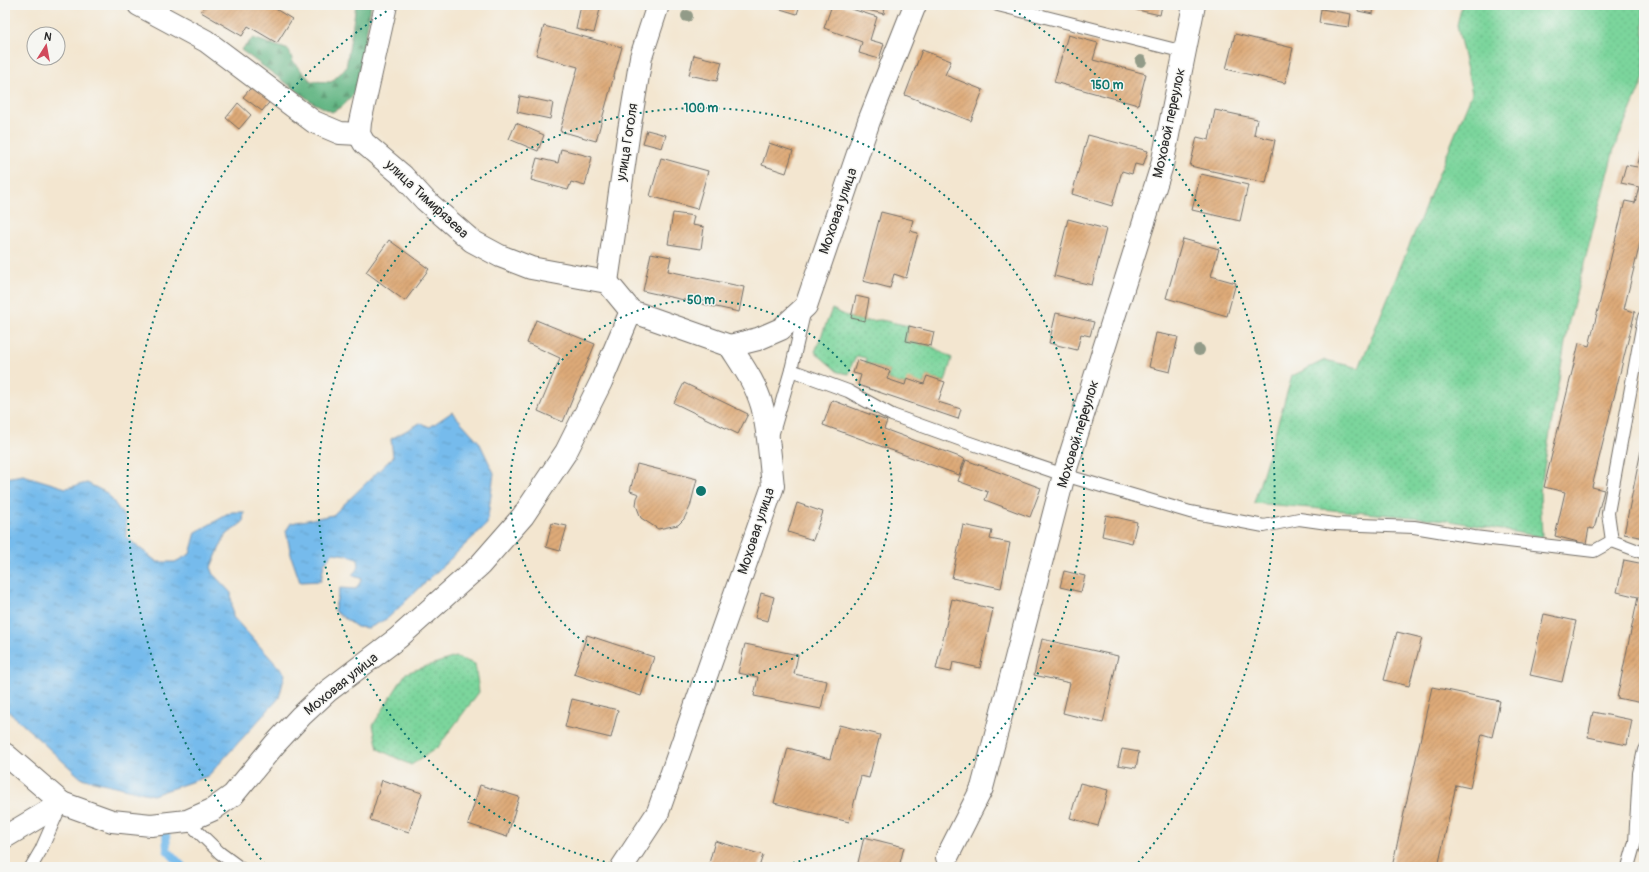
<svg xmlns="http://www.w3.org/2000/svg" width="1649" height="872" font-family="Pangolin,sans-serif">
<defs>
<pattern id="green-dots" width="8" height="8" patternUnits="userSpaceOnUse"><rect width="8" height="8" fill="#7bd59c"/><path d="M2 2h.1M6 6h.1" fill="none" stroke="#6ab787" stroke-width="1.8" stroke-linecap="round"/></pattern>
<pattern id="forest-firs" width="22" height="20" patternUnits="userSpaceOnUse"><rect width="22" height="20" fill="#64b684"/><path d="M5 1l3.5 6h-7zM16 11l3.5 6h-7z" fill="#53946c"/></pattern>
<pattern id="water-ripples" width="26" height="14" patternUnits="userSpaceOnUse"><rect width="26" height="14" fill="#76bbec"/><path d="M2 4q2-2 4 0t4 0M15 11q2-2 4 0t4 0" fill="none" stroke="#6198bf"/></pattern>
<pattern id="building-hatch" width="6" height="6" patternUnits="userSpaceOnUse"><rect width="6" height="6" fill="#deaa78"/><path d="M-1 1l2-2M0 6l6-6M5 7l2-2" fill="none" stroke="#b48b63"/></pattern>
</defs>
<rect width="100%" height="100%" fill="#f6f6f2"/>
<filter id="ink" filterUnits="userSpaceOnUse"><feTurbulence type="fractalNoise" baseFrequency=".025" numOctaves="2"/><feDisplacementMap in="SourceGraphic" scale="8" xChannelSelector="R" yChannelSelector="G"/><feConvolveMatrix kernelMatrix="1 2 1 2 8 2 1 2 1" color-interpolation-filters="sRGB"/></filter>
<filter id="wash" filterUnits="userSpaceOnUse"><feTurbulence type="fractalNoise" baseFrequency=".012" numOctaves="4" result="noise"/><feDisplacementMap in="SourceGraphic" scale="16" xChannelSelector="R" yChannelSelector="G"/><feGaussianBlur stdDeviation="0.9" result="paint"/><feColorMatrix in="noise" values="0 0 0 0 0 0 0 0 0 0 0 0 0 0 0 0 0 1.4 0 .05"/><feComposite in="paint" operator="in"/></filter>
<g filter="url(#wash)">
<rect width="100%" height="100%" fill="#f3e6d0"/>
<g fill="url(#green-dots)" stroke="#538064">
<polygon points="1462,5 1644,5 1644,78 1614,149 1568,325 1540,492 1542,537 1445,520 1254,503 1292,376 1325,360 1359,368 1472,93 1457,25"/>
<polygon points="832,309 851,318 865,321 881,320 909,326 906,341 931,346 952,358 945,382 927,376 924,384 905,385 887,379 890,371 866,363 866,358 857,356 852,364 849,374 838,372 815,352"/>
<polygon points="455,657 475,664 479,692 438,747 411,765 378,749 373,725 406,673"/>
</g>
<polygon fill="url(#forest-firs)" stroke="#487058" points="356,5 371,5 356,92 343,106 332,112 312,102 241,50 253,38 289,50 293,62 311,81 331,82 346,68"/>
<g fill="url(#water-ripples)" stroke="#50738c">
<polygon points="452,412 479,442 494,473 487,524 388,618 369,628 357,627 334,611 340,588 356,589 362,579 352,575 359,567 358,559 347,555 333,553 324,564 321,581 300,582 292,559 286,531 291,523 333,515 393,457 391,439 420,423 430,427"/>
<polygon points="23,475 66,488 87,483 107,493 126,519 126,537 157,562 175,562 190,554 196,532 232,512 244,512 243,522 225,536 211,567 214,575 231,593 233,617 285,674 279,698 208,776 153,795 81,778 5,708 5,478"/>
</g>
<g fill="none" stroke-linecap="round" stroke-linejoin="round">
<polyline stroke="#76bbec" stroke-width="8" points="166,832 167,850 183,867"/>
</g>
<g id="blocks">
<g fill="url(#building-hatch)">
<polygon points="205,5 269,5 292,19 277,43 248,26 242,36 201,12"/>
<polygon points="581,5 601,5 594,33 576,29"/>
<polygon points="767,5 800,5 797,14"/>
<polygon points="832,5 839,5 877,17 870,40 884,44 879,59 859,53 862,42 824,28"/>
<polygon points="860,5 885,5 884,14 859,8"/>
<polygon points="1128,5 1162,5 1160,15 1128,8"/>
<polygon points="1359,5 1374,5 1373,14 1358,11"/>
<polygon points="1321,9 1351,14 1349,27 1319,23"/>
<polygon points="544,26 622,47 596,141 560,131 578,67 536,55"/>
<polygon points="1235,34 1293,48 1285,83 1226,69"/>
<polygon points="1068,35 1098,43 1093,60 1146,74 1138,105 1054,82"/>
<polygon points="922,50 951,61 945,75 983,90 971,121 905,95"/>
<polygon points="694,55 722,62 717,81 689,75"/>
<polygon points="254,84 273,98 262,111 243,97"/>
<polygon points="520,96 553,103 550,119 517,112"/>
<polygon points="238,103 251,115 239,129 226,118"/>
<polygon points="1215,110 1257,119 1254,135 1275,140 1266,183 1190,166 1197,137 1209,140"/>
<polygon points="516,123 544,135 538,151 509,139"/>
<polygon points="647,130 666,135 662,148 643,143"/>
<polygon points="1088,135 1148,151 1143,166 1135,164 1132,174 1122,171 1112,206 1072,194"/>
<polygon points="1644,141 1644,227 1624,309 1635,312 1592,487 1604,490 1594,529 1589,528 1586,544 1555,536 1565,492 1544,487 1579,343 1589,346 1625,201 1635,203 1639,187 1621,183 1626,165 1637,167"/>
<polygon points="769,143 793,151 786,173 762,165"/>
<polygon points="561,149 592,157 585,186 571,182 568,190 531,180 537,158 558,163"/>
<polygon points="661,158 708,171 697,209 650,196"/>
<polygon points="1201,174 1248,185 1240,221 1192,210"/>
<polygon points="881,212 913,220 910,231 918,233 906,278 894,274 890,288 863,281"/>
<polygon points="673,213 694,216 692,225 704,227 701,249 668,244"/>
<polygon points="1068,219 1106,229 1092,285 1054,276"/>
<polygon points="1183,239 1219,249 1211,276 1236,283 1227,316 1166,298"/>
<polygon points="389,240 429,269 405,301 366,272"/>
<polygon points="651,253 671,257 668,271 744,287 739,312 643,291"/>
<polygon points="856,296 869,299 865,321 851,318"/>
<polygon points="1056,313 1094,322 1090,336 1081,334 1077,350 1049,343"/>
<polygon points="536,320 595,344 563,422 538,411 560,358 527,343"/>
<polygon points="909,326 934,332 931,346 906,341"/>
<polygon points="1156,333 1178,337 1170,372 1149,367"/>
<polygon points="857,360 890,371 887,379 905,385 907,378 924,384 927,376 945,382 938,402 961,409 958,419 858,385 861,375 853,373"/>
<polygon points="684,383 748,414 738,434 674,403"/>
<polygon points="832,400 887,421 884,429 965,459 959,475 823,425"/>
<polygon points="1643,441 1644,441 1644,538 1624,534"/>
<polygon points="966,460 1041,488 1030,517 985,500 988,492 958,481"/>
<polygon points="637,464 697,479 690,507 684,519 678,525 658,529 641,518 636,505 637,498 639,494 630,491"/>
<polygon points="797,503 823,512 813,540 788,532"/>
<polygon points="1106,515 1137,522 1132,543 1102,536"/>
<polygon points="552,523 567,526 560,551 546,547"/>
<polygon points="963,525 992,531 990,539 1010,543 1001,588 952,578"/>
<polygon points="1624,560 1644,564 1643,703 1617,698 1638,597 1617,592"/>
<polygon points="1064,571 1085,576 1081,592 1060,587"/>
<polygon points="761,593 774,597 768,621 755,618"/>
<polygon points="952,599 993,609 980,668 953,662 951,672 936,669"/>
<polygon points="1544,614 1576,621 1562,682 1530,675"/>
<polygon points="1397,632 1422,638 1409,686 1384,680"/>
<polygon points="587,635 654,657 641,696 574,674"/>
<polygon points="1042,639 1118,656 1103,723 1063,713 1070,683 1034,675"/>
<polygon points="745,644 798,655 794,674 827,681 821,709 754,696 758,677 738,673"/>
<polygon points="1432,687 1500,701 1492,737 1482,734 1470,788 1456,785 1438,867 1392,867"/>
<polygon points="572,699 618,710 611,738 565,727"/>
<polygon points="1593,712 1632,720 1627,745 1588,737"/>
<polygon points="839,725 880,735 869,778 861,776 849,822 774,803 788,748 830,759"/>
<polygon points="1122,749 1139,752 1136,768 1118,765"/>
<polygon points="382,780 422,793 409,832 370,820"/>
<polygon points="1080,783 1108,790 1098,826 1070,818"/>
<polygon points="480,785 519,797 507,837 468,824"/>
<polygon points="864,837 904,847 899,867 857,867"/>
<polygon points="715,841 763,855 759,867 708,867"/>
</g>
</g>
</g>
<g filter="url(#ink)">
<use href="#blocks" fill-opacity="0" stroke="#716c65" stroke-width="1"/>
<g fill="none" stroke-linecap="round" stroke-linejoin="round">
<defs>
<g id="service">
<polyline points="998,5 1184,52"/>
<polyline points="791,370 848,391 892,415 964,441 1064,475 1190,512 1264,526 1299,519 1335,524 1414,527 1474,537 1594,551 1612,541 1644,553"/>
<polyline points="772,436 791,370 805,309"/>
<polyline points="1612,541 1608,513 1644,317"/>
<polyline points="187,821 220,853 239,867"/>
<polyline points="31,867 41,850 60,807"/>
<polyline points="1628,867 1635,842 1639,773 1644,750"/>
</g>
<g id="minor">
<polyline points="139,5 206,41 314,122 340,133 359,134"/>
<polyline points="386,5 360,122 359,134 364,143 403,176 425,200 472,241 500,256 531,268 607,282 631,311 730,346"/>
<polyline points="607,282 629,130 641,57 658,5"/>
<polyline points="730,346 758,339 781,329 806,306 869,121 915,5"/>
<polyline points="5,754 62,803 112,821 151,825 187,821 212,810 233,795 275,744 301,716 328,691 398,638 480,565 523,516 566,452 601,382 631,311"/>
<polyline points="5,837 62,803"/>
<polyline points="947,857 982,788 1064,475 1162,165 1194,5"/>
<path d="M 622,867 L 658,812 L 773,486 C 770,460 769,432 762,406 C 756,384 742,365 730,346"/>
</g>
</defs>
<use href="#service" stroke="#716c65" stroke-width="14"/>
<use href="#minor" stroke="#716c65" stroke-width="24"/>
<use href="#service" stroke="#fff" stroke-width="12"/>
<use href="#minor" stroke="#fff" stroke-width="22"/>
</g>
<g fill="#929b88">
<circle cx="687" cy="16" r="6"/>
<circle cx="1141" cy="61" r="6"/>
<circle cx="1199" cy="350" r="6"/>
</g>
</g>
<g fill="none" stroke="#0f766e" stroke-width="2" stroke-dasharray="2 4">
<circle cx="701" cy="491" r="191"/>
<path d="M628 867A383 383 0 1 1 774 867"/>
<path d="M265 864A574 574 0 0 1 393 7M1009 7A574 574 0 0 1 1137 864"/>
</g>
<g text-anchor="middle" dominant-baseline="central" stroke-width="3" stroke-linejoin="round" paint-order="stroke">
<g font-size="14" fill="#2b2b2b" stroke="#f6f6f2">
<text transform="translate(1169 123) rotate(-78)">Моховой переулок</text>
<text transform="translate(627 142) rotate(-81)">улица Гоголя</text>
<text transform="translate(427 199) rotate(43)">улица Тимирязева</text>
<text transform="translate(838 211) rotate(-71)">Моховая улица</text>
<text transform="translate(1078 434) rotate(-73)">Моховой переулок</text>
<text transform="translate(756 531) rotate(-72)">Моховая улица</text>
<text transform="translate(341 684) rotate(-39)">Моховая улица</text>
</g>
</g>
<circle cx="701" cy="491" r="6" fill="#0f766e" stroke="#f6f6f2" stroke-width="2"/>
<g font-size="12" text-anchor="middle" font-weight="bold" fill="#0f766e" stroke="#f6f6f2" stroke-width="3" stroke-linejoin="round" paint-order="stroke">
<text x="1107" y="89">150 m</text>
<text x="701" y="112">100 m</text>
<text x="701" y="304">50 m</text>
</g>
<rect width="1649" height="872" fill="none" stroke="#f6f6f2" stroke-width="20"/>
<g transform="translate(46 46) rotate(11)"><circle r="19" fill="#f6f6f2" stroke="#a5a5a2"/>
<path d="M0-3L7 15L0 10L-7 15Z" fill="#d1495b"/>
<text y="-6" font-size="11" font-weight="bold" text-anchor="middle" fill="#2b2b2b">N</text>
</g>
</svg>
